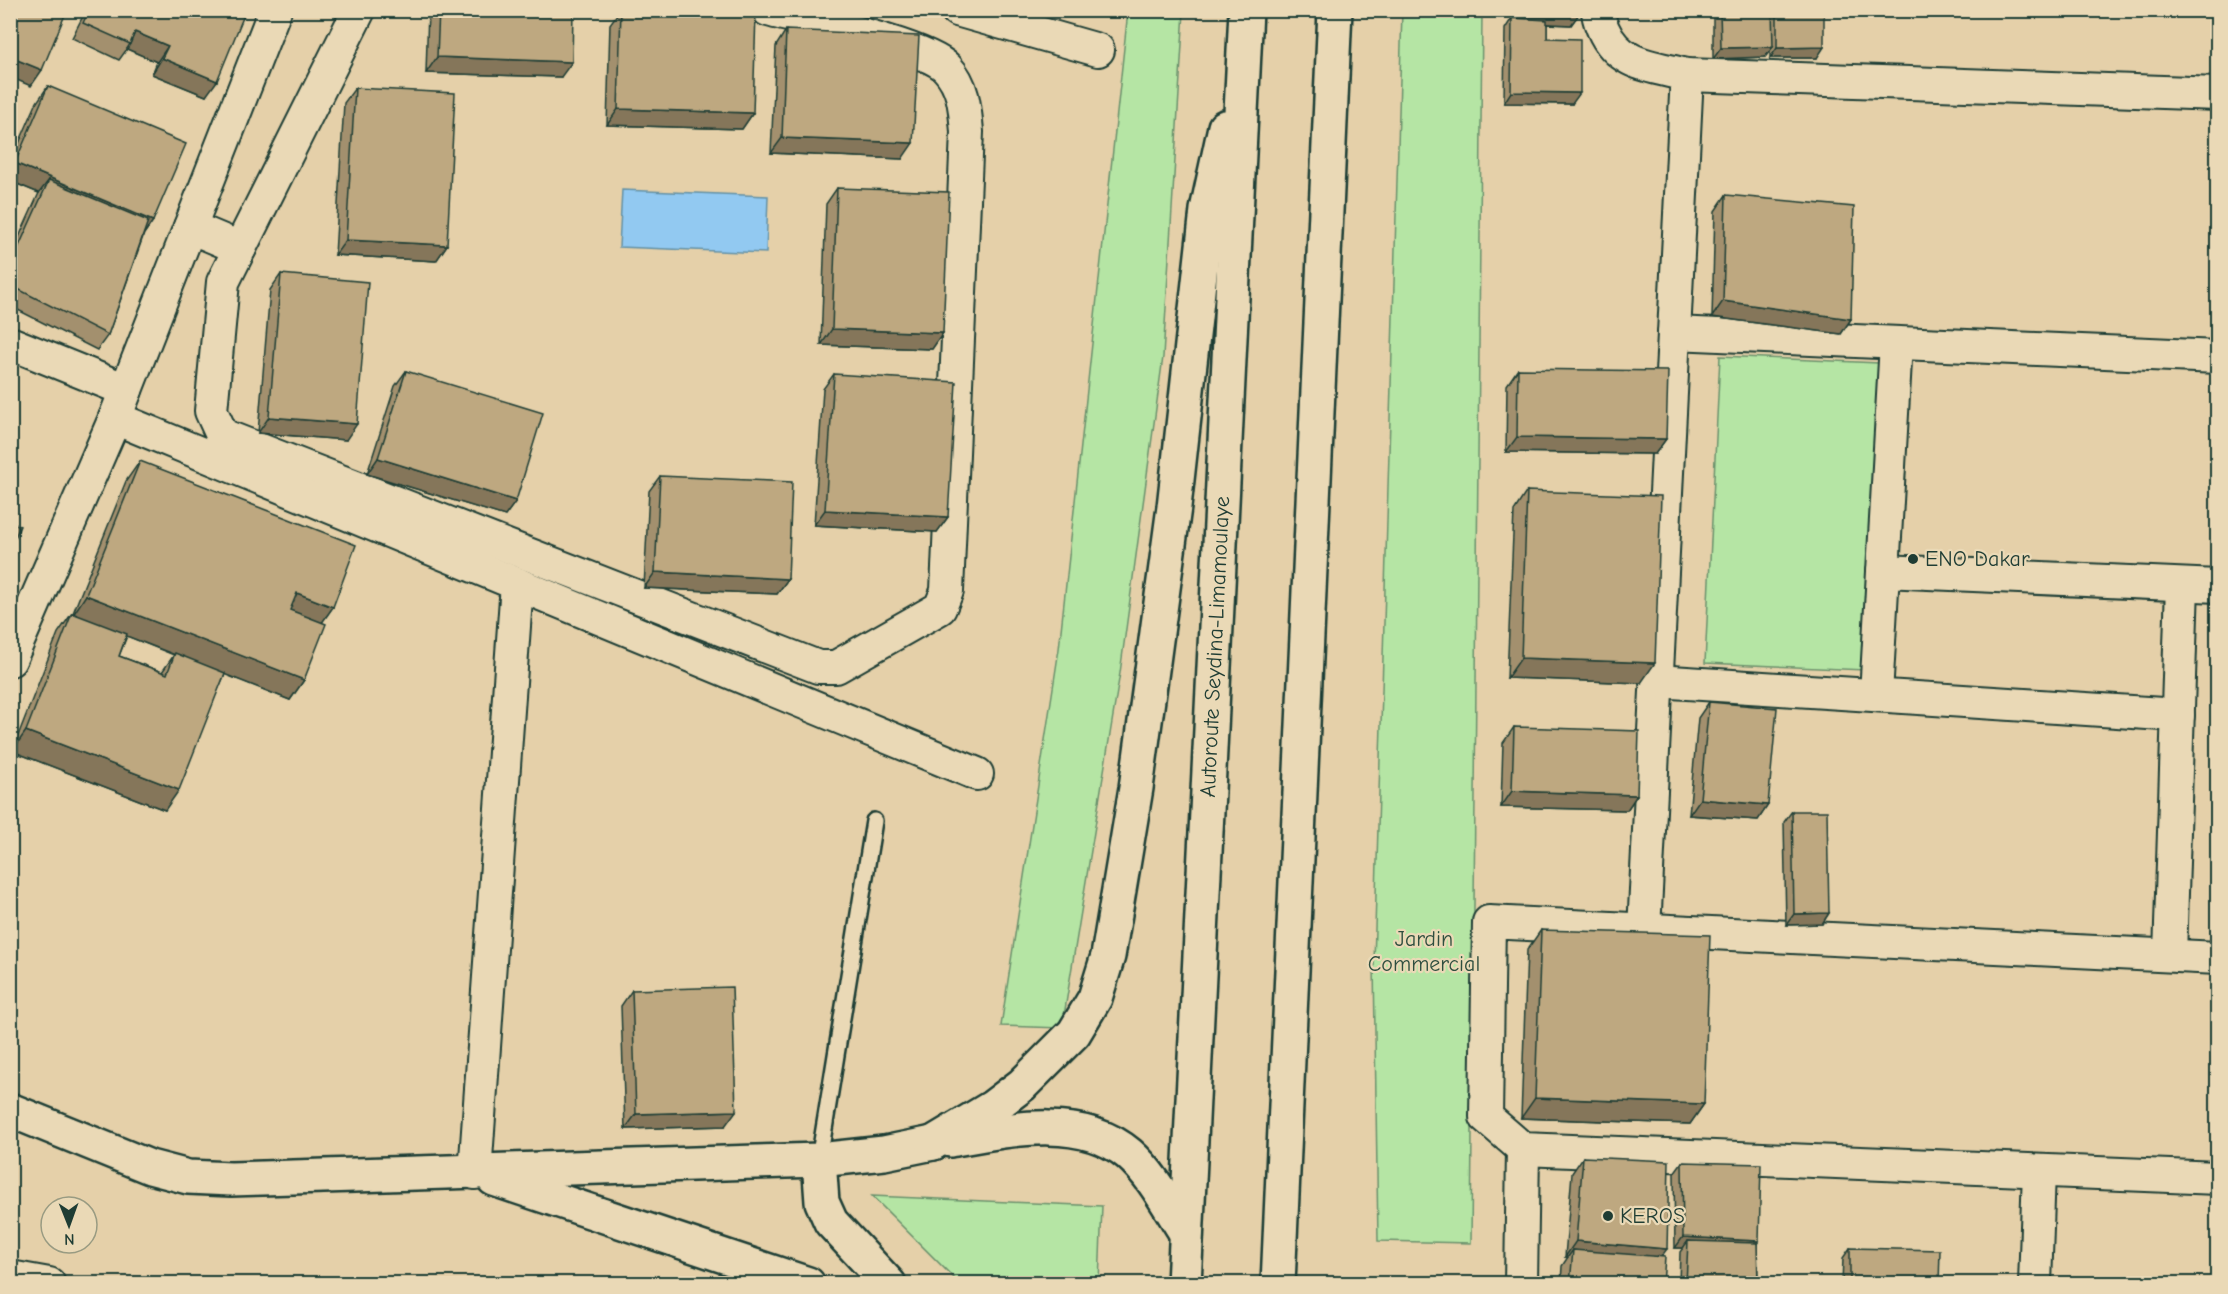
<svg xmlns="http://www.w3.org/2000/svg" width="2228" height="1294" font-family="'Comic Neue',sans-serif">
<rect width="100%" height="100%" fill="#e5d0a9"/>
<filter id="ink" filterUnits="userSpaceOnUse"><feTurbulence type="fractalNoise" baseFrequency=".0167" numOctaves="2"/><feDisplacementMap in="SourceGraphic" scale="12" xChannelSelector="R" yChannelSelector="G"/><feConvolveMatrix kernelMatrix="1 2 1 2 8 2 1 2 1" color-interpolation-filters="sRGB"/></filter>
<g filter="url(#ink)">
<g fill="#b5e5a4" stroke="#6a916c" stroke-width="1.5">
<polygon points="1128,11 1184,11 1163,357 1120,673 1062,1028 1001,1026 1059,649"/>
<polygon points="1402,11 1482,11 1471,1243 1378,1241 1374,963"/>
<polygon points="1720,356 1879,363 1865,670 1705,663"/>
<polygon points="872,1196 1102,1206 1099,1283 959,1283"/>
</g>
<polygon fill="#92c9f1" stroke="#6491a5" stroke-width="1.5" points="622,190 768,196 766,253 619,247"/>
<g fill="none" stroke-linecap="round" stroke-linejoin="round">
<defs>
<polyline id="lane" points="819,1160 874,821"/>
<g id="street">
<path d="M 359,10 L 223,282 L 211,411 L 222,435 L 818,667 L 836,667 L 940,608 L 947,591 L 967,132 C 965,109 964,86 947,68 C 925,45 804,20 768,10"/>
<polyline points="957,10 1098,50"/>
<path d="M 1598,10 C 1598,18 1600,22 1603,29 C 1619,66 1652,66 1687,75 L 2218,94"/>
<polyline points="190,227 240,248"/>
<polyline points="1674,333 2218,357"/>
<polyline points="10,343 126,390"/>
<polyline points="115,418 977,774"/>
<polyline points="1883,571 2218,586"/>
<polyline points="10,660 115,418 275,10"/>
<polyline points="1656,681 2178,715"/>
<polyline points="1876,695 1896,343"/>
<polyline points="1644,930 1687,75"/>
<polyline points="2170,955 2182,585"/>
<polyline points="2218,958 1489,922 1486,1117 1523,1149 2218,1178"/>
<polyline points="475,1173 517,584"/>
<polyline points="10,1277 49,1284"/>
<polyline points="1521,1284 1523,1149"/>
<polyline points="2035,1284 2039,1171"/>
</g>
<g id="secondary">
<polyline points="10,1110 150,1167 188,1177 231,1179 819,1160 884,1153 933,1143"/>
<polyline points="819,1160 822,1202 831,1222 889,1284"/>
<polyline points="494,1179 808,1284"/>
</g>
<g id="highway">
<path d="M 950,1140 C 1006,1130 1081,1113 1129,1154 C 1153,1175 1169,1207 1186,1233"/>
<polyline points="933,1143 993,1107 1022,1085 1074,1033 1095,998 1108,956 1136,788 1174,507 1207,210 1225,127"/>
<path id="s1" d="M 1184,1284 L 1246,10"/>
<polyline points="1278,1284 1335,10"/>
</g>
</defs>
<use href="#lane" stroke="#1f3d34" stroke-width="20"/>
<use href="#street" stroke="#1f3d34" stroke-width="36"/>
<use href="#secondary" stroke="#1f3d34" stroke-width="38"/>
<use href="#highway" stroke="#1f3d34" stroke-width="38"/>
<use href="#lane" stroke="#ead9b6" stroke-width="15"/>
<use href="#street" stroke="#ead9b6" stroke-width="32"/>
<use href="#secondary" stroke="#ead9b6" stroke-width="33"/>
<use href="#highway" stroke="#ead9b6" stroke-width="33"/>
</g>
<g fill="#a3906e" stroke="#1f3d34" stroke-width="1.5" fill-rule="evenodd">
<polygon points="86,10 246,10 206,96 152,74 157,62 127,49 119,60 72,38"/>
<polygon points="428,10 573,10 561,77 426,73"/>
<polygon points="620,10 695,10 753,113 742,129 607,125 610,24"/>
<polygon points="1512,10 1579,10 1579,14 1571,25 1547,24 1547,38 1572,104 1504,103 1505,29 1512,18"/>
<polygon points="1713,10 1824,10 1817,58 1770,58 1770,51 1765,57 1713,59"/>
<polygon points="786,30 902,159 771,153 776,46"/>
<polygon points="48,86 153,221 144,234 108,335 97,350 10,306 10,257 39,193 10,181 10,164 37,102"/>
<polygon points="355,88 447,245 436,261 335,255 344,103"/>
<polygon points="837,188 943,333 932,349 821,345 826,204"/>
<polygon points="1726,195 1851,319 1841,334 1712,317 1715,211"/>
<polygon points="281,274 346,440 258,433 270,290"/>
<polygon points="1518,369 1666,439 1655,454 1506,452 1507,385"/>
<polygon points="406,371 516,501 505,516 367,474 395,386"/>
<polygon points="834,374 948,517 937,532 814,525 823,389"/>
<path d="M 140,461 L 333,607 L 321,623 L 304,680 L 290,700 L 225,674 L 165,810 L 12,751 L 58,633 L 72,613 L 73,613 L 126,481 ZM 127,636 L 174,655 L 162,672 L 119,656 Z"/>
<polygon points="660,476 788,579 777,594 644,588 649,491"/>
<polygon points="1527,491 1641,683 1507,678 1514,511"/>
<polygon points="1709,702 1768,805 1758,820 1689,815 1698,718"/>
<polygon points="1514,727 1637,795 1627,810 1501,807 1503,743"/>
<polygon points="1792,811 1829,913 1822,924 1786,925 1784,822"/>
<polygon points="1541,930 1704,1104 1690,1124 1521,1118 1527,950"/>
<polygon points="632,990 725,1126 625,1129 621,1006"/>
<polygon points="1583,1157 1662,1257 1663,1284 1561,1284 1562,1266 1568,1257 1565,1257 1572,1173"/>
<polygon points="1682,1162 1757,1243 1758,1284 1679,1284 1680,1252 1683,1248 1675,1248 1674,1173"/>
<polygon points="1850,1248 1939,1284 1842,1284 1843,1258"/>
</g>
<g fill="#85765a" stroke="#1f3d34" stroke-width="1.5">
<polygon points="1520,11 1579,14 1571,25 1512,22"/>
<polygon points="135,32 168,46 157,62 127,49 130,44"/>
<polygon points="1773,47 1765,57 1713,59 1721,48"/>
<polygon points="1824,47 1817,58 1770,58 1777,48"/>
<polygon points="10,57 42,70 31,86 10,77"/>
<polygon points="437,57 572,62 561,77 426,73"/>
<polygon points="162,58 217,81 206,96 152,74"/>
<polygon points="1511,92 1580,93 1572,104 1504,103"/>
<polygon points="618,109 753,113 742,129 607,125"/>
<polygon points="782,138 913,143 902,159 771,153"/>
<polygon points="15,163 153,221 142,236 49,180 39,193 10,181 10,170"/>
<polygon points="346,240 447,245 436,261 335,255"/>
<polygon points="1723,301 1851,319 1841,334 1712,317"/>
<polygon points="832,329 943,333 932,349 821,345"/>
<polygon points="269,417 357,424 346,440 258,433"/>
<polygon points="1517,437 1666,439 1655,454 1506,452"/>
<polygon points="378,458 516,501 505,516 367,474"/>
<polygon points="825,510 948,517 937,532 814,525"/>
<polygon points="655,572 788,579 777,594 644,588"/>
<polygon points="297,593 333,607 319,627 283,613"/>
<polygon points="86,595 304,680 290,700 73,615"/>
<polygon points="1521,658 1655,663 1641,683 1507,678"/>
<polygon points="26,731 179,790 165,810 12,751"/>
<polygon points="1512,791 1637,795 1627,810 1501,807"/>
<polygon points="1700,799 1768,805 1758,820 1689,815"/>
<polygon points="1829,913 1822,924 1786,925 1794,914"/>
<polygon points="1535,1098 1704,1104 1690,1124 1521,1118"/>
<polygon points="736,1111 725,1126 625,1129 636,1114"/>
<polygon points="1683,1237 1759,1241 1752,1251 1688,1241 1683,1248 1675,1248"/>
<polygon points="1576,1241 1667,1249 1656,1264 1573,1250 1568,1257 1565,1257"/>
</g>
<g fill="#bea880" stroke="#1f3d34" stroke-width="1.5">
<polygon points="10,10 67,10 42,70 10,57"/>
<polygon points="89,10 246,10 217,81 162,58 168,46 135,32 130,44 83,23"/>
<polygon points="439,10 573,10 572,62 437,57"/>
<polygon points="621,10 695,10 756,12 753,113 618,109"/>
<polygon points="1520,10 1579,10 1579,14 1520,11"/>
<polygon points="1720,10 1772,10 1773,47 1721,48"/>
<polygon points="1777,10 1824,10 1824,47 1777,48"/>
<polygon points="1512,18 1547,20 1547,38 1580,39 1580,93 1511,92"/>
<polygon points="786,30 919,36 913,143 782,138"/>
<polygon points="48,86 186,144 153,221 15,163"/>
<polygon points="355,88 455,93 447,245 346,240"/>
<polygon points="49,180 148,221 108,335 10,285 10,266"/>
<polygon points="837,188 949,192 943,333 832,329"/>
<polygon points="1726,195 1854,207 1851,319 1723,301"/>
<polygon points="281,274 368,282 357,424 269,417"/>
<polygon points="1518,369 1668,371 1666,439 1517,437"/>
<polygon points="406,371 543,413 516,501 378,458"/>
<polygon points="834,374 956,382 948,517 825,510"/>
<polygon points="140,461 356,545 333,607 297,593 290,610 326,624 304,680 86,595"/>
<polygon points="660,476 792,482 788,579 655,572"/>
<polygon points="1527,491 1661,496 1655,663 1521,658"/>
<polygon points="10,522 20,526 10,549"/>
<polygon points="72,613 127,634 119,656 167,674 175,653 225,673 179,790 26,731"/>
<polygon points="1709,702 1777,708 1768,805 1700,799"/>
<polygon points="1514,727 1639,731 1637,795 1512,791"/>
<polygon points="1792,811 1827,811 1829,913 1794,914"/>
<polygon points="1541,930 1710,935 1704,1104 1535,1098"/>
<polygon points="732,987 736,1111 636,1114 632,990"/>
<polygon points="1583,1157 1669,1161 1667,1249 1576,1241"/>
<polygon points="1682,1162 1761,1164 1759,1241 1683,1237"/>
<polygon points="1688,1241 1757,1243 1758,1284 1686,1284"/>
<polygon points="1850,1248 1940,1250 1939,1284 1850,1284"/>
<polygon points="1573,1250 1665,1257 1663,1284 1570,1284"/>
</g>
</g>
<g fill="#1f3d34" stroke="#ead9b6" stroke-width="2">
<circle cx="1913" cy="559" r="6"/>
<circle cx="1608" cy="1216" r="6"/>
</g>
<g text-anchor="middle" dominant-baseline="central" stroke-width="4.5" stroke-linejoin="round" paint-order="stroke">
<g font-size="22" fill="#1f3d34" stroke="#ead9b6" text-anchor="start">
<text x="1925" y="559">ENO Dakar</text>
<text x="1620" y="1216">KEROS</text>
</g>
<g font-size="22" fill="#1f3d34" stroke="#ead9b6">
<text stroke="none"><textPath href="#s1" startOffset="638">Autoroute Seydina-Limamoulaye</textPath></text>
</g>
<g font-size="22" fill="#2e4e3f" stroke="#ead9b6">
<text x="1424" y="939">Jardin<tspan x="1424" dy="25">Commercial</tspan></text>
</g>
</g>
<rect width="2228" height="1294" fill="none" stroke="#ead9b6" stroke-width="36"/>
<rect x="18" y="18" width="2192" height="1258" fill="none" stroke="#1f3d34" stroke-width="2" filter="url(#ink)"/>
<g transform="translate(69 1225) rotate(179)"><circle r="28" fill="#ead9b6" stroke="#999b82" stroke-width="1.5"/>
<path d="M0-4.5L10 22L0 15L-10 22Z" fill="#1f3d34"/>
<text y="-9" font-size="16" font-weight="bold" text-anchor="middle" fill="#1f3d34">N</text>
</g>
</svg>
